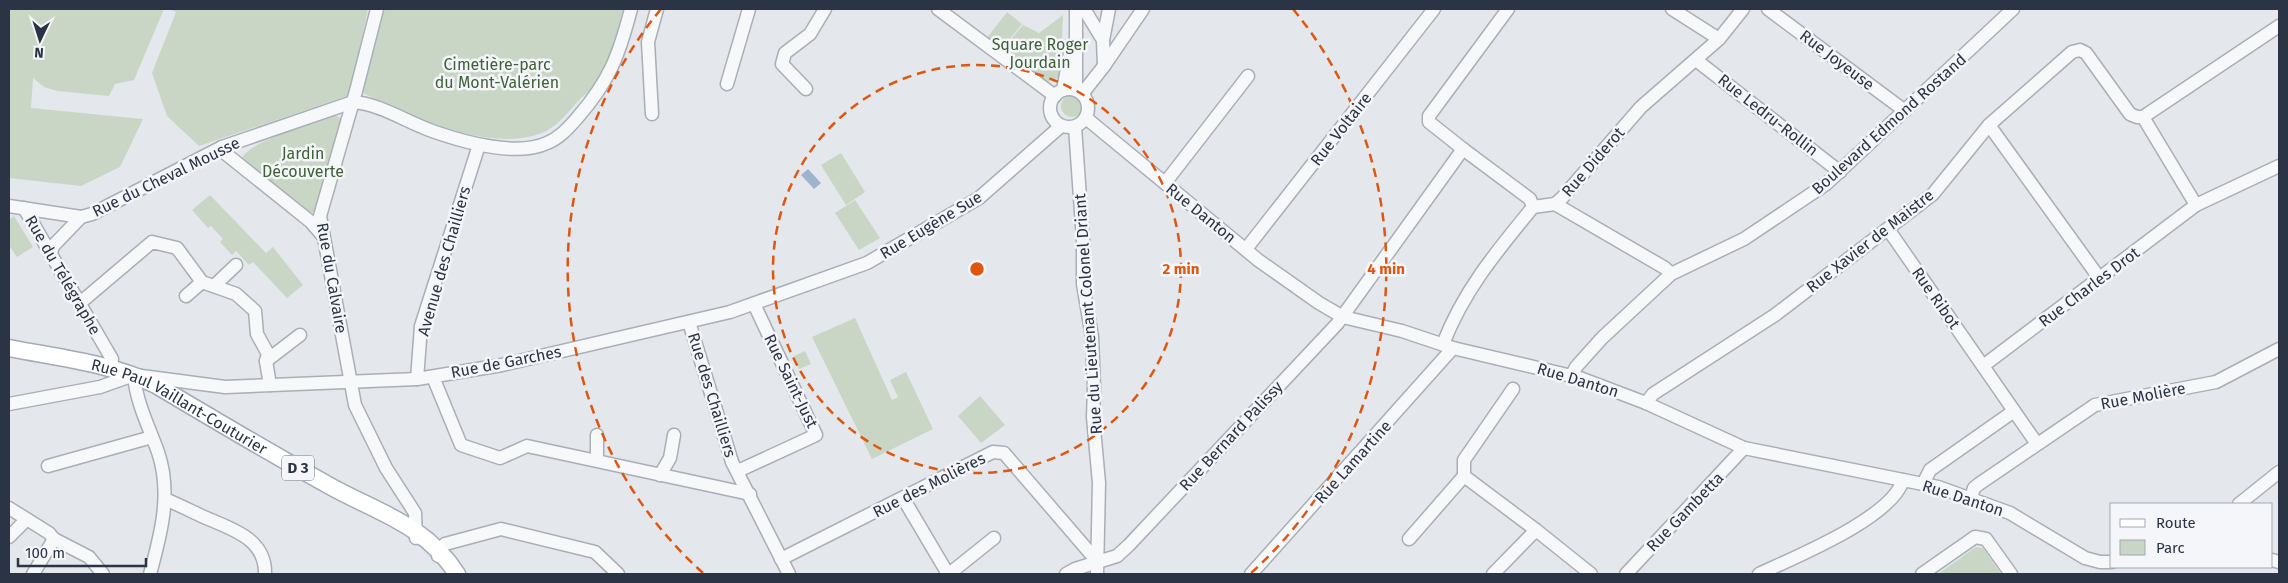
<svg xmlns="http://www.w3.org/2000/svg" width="2288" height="583" font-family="'Fira Sans',sans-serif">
<rect width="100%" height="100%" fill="#e4e7ec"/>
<g fill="#c9d6c5">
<polygon points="9,9 164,9 134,80 115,84 109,96 58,91 44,87 33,78 31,108 143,119 120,167 81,186 9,178"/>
<polygon points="169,9 368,9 350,95 199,146 167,116 152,73 176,12"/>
<path d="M 382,9 L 623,9 C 618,28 613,58 603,74 C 597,85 588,91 579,100 C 569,111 560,124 546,131 C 494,156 410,116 363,93 Z"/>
<polygon points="1007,12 1022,24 1002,49 987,38"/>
<polygon points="1063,15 1060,77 1047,82 1001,51 1023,25 1039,33"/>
<circle cx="1072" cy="106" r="11"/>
<path d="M 335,115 L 342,119 L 315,212 L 308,213 L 242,159 C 245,143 318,120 335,115 Z"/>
<polygon points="841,153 865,192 846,205 821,165"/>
<polygon points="210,195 266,253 273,247 303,285 287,298 253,262 249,265 236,251 232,255 220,242 223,239 211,226 208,228 192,210"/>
<polygon points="855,200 880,238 859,250 835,213"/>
<polygon points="14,216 33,247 17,257 9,245 9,220"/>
<polygon points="855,318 892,400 898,397 890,380 906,372 933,429 872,459 812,337"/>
<polygon points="805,351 811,364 799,369 794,356"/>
<polygon points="980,396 1005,425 981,443 958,416"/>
<polygon points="1976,547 1983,548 2001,574 1938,574"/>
</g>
<polygon fill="#9fb4cc" points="808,169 821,183 814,189 801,175"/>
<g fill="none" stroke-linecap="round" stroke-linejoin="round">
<defs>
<g id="minor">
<polyline points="377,9 356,91 320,216 355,405 386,468 415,513 416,538"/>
<polyline points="938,9 1055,96"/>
<polyline points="1076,9 1076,90"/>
<polyline points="1084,9 1103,40"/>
<polyline points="1672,9 1719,39"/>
<polyline points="1768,9 1905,111"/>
<polyline points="1696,60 1840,172"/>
<polyline points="1104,66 1103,40 1109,9"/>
<polyline points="727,84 749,9"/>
<circle cx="1069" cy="108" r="19"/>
<polyline points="806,89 782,64 785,53 810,34 825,9"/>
<polyline points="1063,90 1070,53"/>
<polyline points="1082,94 1104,66 1143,9"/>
<polyline points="652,114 648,42 657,9"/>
<polyline points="2143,117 2196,205"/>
<polyline points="1086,118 1258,260 1319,303 1343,317 1402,331 1453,348 1580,378 1646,403 1744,448 1938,487 2010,513 2085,558 2100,562 2112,562"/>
<polyline points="1989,125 2100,279"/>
<polyline points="1075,127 1083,240 1083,284 1092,337 1094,389 1093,417 1099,483 1097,574"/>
<polyline points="222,147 226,154 311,222 323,236"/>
<polyline points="1463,149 1530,199 1533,207"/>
<polyline points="1165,183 1248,76"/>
<polyline points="1555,204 1665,268 1671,274"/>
<polyline points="9,206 81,217"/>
<polyline points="24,208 112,359 111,369"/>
<polyline points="1888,229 2037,444"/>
<polyline points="1246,249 1434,9"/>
<path d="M 51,253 L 53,246 L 81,217 L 92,214 L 222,147 L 353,102 C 381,104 408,123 435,132 C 464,142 517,157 547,143 C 560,138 569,127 578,117 C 610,80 619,55 631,9"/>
<polyline points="214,286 236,265"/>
<polyline points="186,296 202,282"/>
<polyline points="80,303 152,242 177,248 202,282 236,294 255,311 257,334 268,354 266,361 270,385"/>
<polyline points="689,322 732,462 789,574"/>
<path d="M 1443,344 C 1464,290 1497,251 1533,207 L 1555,204 L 1562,198 L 1641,107 L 1719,39 L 1743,9"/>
<polyline points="266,361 300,335"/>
<polyline points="1983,366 2196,205 2279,166"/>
<path d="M 134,375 C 136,402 149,427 158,452 C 172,493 161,534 150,574"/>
<polyline points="1572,375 1576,367 1602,338 1671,274 1744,239 1826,184 2013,9"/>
<polyline points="433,377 461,445 500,458 527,446 750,494"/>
<polyline points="417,379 421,326 479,145"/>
<polyline points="1513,389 1464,460 1464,476 1536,530 1591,574"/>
<polyline points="1646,403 1653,394 1775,315 1933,194 1989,125 2072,52 2080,50 2086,53 2130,114 2137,117 2143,117 2279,26"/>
<polyline points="9,404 100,387 134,375 225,387 417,379 502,365 730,312 867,263 979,198 1061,126"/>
<polyline points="597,435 597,460"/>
<polyline points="48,466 152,437"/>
<polyline points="738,471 816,435 754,304"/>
<polyline points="660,475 670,458 674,435"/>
<polyline points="1923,484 1930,470 2014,411"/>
<polyline points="903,498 948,574"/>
<polyline points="1971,498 1974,488 1979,484 2095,405 2216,382 2279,349"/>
<path d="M 165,499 C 179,505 191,511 204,517 C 231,529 266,538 265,574"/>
<polyline points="2239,504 2279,472"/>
<polyline points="9,508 49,533 54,539 89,557 103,574"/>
<polyline points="9,537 26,520"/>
<polyline points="1409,539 1464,476"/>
<polyline points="438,556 439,550 445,544 501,529 595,552 618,574"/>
<polyline points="781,559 987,455 993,452 1004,453 1097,561"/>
<polyline points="2272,560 2279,562"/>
<polyline points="33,574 54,539"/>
<polyline points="949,574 994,538"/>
<polyline points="1066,574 1075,569 1117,556 1129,545 1337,324 1463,149 1429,122 1429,116 1508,9"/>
<polyline points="1251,574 1453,348"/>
<polyline points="1493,574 1536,530"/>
<polyline points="1626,574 1744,448"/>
<path d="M 1759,574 C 1795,557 1892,518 1903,480"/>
<polyline points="1922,574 1975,537 1986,539 2011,574"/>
</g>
<g id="major">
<path id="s1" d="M 9,348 C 59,358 110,363 156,385 C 213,419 270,453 328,485 C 378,513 425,524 457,574"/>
</g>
</defs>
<use href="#minor" stroke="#a9aeb7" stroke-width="15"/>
<use href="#major" stroke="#a3abb8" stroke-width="19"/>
<use href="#minor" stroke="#f7f8fa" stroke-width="12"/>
<use href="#major" stroke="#fff" stroke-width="16"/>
</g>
<g fill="none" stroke="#df570f" stroke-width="2.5" stroke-dasharray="9 6">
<circle cx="977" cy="269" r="204"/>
<path d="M703 573A409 409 0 0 1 661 9M1293 9A409 409 0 0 1 1251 573"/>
</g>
<g text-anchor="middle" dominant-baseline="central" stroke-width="5" stroke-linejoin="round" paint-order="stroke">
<rect fill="#f4f6f9" stroke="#676e7b" stroke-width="1" x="282" y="455.5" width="32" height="25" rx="4"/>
<g font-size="15" font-weight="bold" fill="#2b3445">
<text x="298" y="468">D 3</text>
</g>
<g font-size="16" fill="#3f6138" stroke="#f4f6f9">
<text x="1040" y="44">Square Roger<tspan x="1040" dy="18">Jourdain</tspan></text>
<text x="497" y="64">Cimetière-parc<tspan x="497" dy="18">du Mont-Valérien</tspan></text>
<text x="303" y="153">Jardin<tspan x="303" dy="18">Découverte</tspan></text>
</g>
<g font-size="16" fill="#2b3445" stroke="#f4f6f9">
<text transform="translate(1837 60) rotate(37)">Rue Joyeuse</text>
<text transform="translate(1768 115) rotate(38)">Rue Ledru-Rollin</text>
<text transform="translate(1889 124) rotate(-42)">Boulevard Edmond Rostand</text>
<text transform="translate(1341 129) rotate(-52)">Rue Voltaire</text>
<text transform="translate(1593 162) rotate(-49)">Rue Diderot</text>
<text transform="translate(166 177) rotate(-26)">Rue du Cheval Mousse</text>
<text transform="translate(1201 213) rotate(39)">Rue Danton</text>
<text transform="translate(931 225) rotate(-31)">Rue Eugène Sue</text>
<text transform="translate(1870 241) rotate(-38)">Rue Xavier de Maistre</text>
<text transform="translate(444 261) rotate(-74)">Avenue des Chailliers</text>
<text transform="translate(63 275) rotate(60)">Rue du Télégraphe</text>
<text transform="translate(332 278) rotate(80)">Rue du Calvaire</text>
<text transform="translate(2089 287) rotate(-37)">Rue Charles Drot</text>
<text transform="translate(1936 298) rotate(55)">Rue Ribot</text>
<text transform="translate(1088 314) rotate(-94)">Rue du Lieutenant Colonel Driant</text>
<text transform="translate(506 362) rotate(-11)">Rue de Garches</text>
<text transform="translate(1578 380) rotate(17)">Rue Danton</text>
<text transform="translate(791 381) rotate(64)">Rue Saint-Just</text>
<text transform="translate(712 395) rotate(73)">Rue des Chailliers</text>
<text transform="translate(2143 396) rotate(-11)">Rue Molière</text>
<text stroke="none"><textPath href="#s1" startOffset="182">Rue Paul Vaillant-Couturier</textPath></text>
<text transform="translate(1231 436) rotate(-47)">Rue Bernard Palissy</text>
<text transform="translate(1353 462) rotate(-48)">Rue Lamartine</text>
<text transform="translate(929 485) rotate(-27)">Rue des Molières</text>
<text transform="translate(1963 498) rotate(18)">Rue Danton</text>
<text transform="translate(1685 512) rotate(-46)">Rue Gambetta</text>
</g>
</g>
<circle cx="977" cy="269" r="8" fill="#df570f" stroke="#f4f6f9" stroke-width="2.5"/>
<g font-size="15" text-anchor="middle" font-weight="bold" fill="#df570f" stroke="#f4f6f9" stroke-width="5" stroke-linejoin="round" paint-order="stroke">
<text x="1181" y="274">2 min</text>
<text x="1386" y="274">4 min</text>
</g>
<rect width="2288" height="583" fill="none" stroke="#2b3445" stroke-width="20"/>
<rect x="2110" y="503" width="162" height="65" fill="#f4f6f9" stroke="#a4a8b1"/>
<rect x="2120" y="519" width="25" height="8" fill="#ffffff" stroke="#a4a8b1"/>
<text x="2156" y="528" font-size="15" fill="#2b3445">Route</text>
<rect x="2120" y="540" width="25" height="15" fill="#c9d6c5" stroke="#a4a8b1"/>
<text x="2156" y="553" font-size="15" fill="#2b3445">Parc</text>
<g transform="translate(40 40) rotate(184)" stroke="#f4f6f9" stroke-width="4" paint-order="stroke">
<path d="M0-4L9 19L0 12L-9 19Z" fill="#2b3445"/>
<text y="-8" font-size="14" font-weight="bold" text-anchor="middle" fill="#2b3445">N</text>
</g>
<path d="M18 558v8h128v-8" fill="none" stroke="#2b3445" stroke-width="2.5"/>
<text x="25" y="558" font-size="15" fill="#2b3445" stroke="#f4f6f9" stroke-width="4" paint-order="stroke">100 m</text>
</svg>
